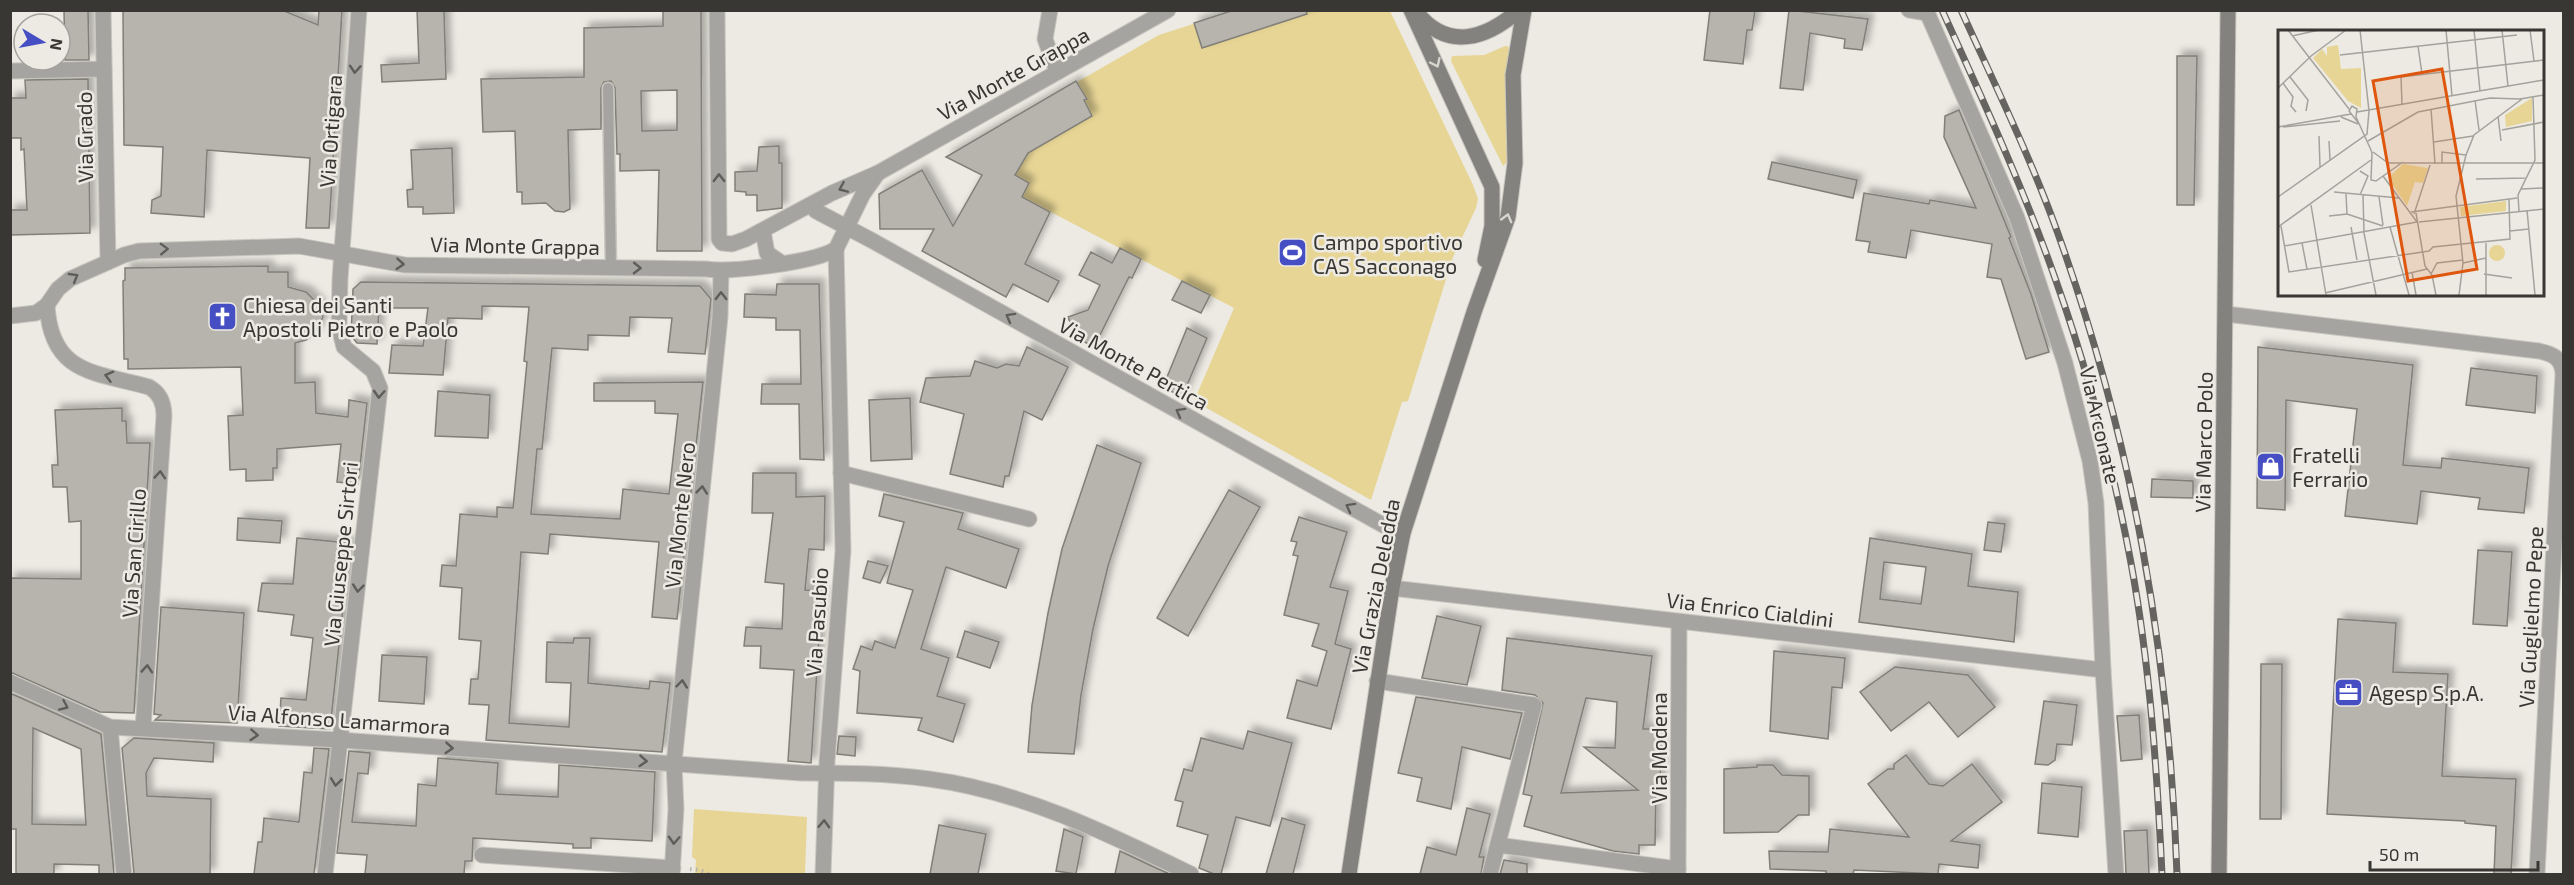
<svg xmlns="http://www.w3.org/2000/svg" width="2574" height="885" font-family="'Exo 2',sans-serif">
<defs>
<filter id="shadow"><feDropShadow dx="5.5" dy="-5.5" stdDeviation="3" flood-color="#0004"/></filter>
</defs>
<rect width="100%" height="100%" fill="#eceae2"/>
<g fill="#e7d595">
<polygon points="1234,11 1390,11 1473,185 1478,199 1476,208 1453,257 1408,401 1402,402 1371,500 1194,401 1234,308 946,157 1159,35"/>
<polygon points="1505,46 1508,46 1509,49 1506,92 1508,161 1503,166 1451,61 1452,56 1484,55"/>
<polygon points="694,809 807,817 805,874 695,874 696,860 692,857"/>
</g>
<g fill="#b6b4ad" stroke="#817f78" stroke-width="1.5" fill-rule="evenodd" filter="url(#shadow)">
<polygon points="64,10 88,10 89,60 65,60"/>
<polygon points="123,10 282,10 318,25 319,10 342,10 329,228 306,228 310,158 207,150 204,217 151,213 152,200 161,196 163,147 124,145"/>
<polygon points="417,10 444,10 446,79 382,82 381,65 419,63"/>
<path d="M 663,10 L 701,10 L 702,251 L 657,251 L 659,170 L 620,171 L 620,154 L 617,154 L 615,88 L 611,81 L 604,82 L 601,88 L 601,129 L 568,130 L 570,209 L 564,212 L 555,211 L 546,203 L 522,204 L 522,192 L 517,192 L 515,131 L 483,132 L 481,79 L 584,77 L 584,28 L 663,26 ZM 677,90 L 677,130 L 642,131 L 641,91 Z"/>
<polygon points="1234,10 1306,10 1307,14 1202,48 1194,23"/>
<polygon points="1710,10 1755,10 1752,30 1747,30 1743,64 1704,60"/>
<polygon points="1789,10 1868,19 1862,50 1844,48 1845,39 1810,33 1803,90 1780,88"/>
<polygon points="2177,56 2197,56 2194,205 2177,205"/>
<polygon points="88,79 90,233 10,235 10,210 27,210 24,149 21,150 21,138 10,138 10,98 26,98 25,80"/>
<polygon points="1076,81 1087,99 1084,100 1092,116 1028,153 1015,175 1029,183 1022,197 1050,212 1025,264 1059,281 1048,302 1013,284 1006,297 922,251 934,229 880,229 879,194 922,170 953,226 982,175 946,157"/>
<polygon points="1959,110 2011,237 2009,238 2031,294 2049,352 2026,359 2001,279 1987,277 1992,244 1911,230 1906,258 1868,252 1870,242 1856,240 1864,193 1929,204 1930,200 1976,208 1944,137 1945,116"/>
<polygon points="779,146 779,163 782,163 782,208 757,211 757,195 746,195 746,192 735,191 735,172 757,171 759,147"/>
<polygon points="452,148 454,213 423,214 423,207 408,207 407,190 413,189 411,150"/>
<polygon points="1772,162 1857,180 1853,198 1768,179"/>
<polygon points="1120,248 1141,259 1132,278 1129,277 1094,347 1071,335 1073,330 1068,317 1088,310 1100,285 1079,275 1091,252 1112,263"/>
<polygon points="268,266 268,272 288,272 288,287 306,292 319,305 323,317 316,332 306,340 295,343 295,383 315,382 316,413 348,417 349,400 367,403 358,484 337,482 341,444 277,449 277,468 273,468 273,480 246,481 246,469 230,470 228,416 243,415 241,367 128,369 128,359 124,359 123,281 125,280 125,268"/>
<polygon points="1182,281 1210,295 1201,313 1172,300"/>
<polygon points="361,282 700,286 711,299 705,354 668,352 672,318 630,317 629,336 588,335 588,350 552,348 542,449 537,449 531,514 620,519 623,489 669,494 678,414 655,413 655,401 594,401 594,383 703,382 677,619 652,617 659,542 550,534 548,554 521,552 509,723 569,727 571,683 546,682 547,642 573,643 574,638 590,638 588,683 649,689 650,681 670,683 662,752 486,740 489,705 469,704 471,679 478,679 481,641 459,639 462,588 440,586 442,565 456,566 460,514 497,517 497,507 513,508 527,362 524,361 529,307 482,306 482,319 448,318 443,375 389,373 392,345 423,346 428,308 379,308 377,344 357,343 351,336 353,289"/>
<polygon points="777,284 819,284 824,460 800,459 799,404 761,404 762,384 801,384 800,330 776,330 776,318 744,317 745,294 776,295"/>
<polygon points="1187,328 1207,338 1182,397 1163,387"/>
<polygon points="1027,347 1068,367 1042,420 1024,411 1009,476 1005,476 1003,487 950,474 964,414 920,402 926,378 970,376 975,361 997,368 1006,364 1019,366"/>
<polygon points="2258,347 2413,365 2403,465 2441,468 2442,458 2529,468 2524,513 2478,509 2480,498 2421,491 2417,524 2345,516 2357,409 2286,400 2285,510 2257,508"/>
<polygon points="2471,368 2537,376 2535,413 2466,405"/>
<polygon points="438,391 490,395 488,438 435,436"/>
<polygon points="910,398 912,459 871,461 869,400"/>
<polygon points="122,408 122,421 126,421 127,443 150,443 134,713 100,712 10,672 10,578 81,579 81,521 69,522 67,487 53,487 52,465 58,465 55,410"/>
<polygon points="1097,445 1141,463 1108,566 1093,629 1081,695 1074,754 1028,752 1032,705 1048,613 1062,549"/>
<polygon points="753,473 796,473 796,497 825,496 824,550 809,549 805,590 822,591 811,763 788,761 794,670 760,668 761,646 744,646 746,627 782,629 784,584 765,582 773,513 752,513"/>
<polygon points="2152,479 2193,481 2193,498 2151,497"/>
<polygon points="1229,490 1260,507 1188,636 1157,618"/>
<polygon points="884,494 963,513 958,529 1019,549 1006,588 946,567 921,649 949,658 937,696 965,704 953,742 918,730 922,718 857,713 860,671 853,669 861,646 872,650 875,641 895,648 913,590 887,583 904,522 879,516"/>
<polygon points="1299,517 1347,532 1330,587 1348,591 1335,644 1351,649 1331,729 1287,718 1297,680 1317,686 1327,651 1312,646 1319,624 1284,615 1298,556 1293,555 1297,542 1291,541"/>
<polygon points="238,518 282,521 280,543 237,540"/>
<polygon points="1988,522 2005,524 2001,552 1984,550"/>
<polygon points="297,538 350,543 330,729 279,726 281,698 306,700 313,638 291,635 294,615 258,611 262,583 293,584"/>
<path d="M 1870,538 L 1972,554 L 1968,586 L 2018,592 L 2014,642 L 1859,622 ZM 1884,562 L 1926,567 L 1921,604 L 1880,599 Z"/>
<polygon points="2478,550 2512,552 2507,626 2473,624"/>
<polygon points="868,561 888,566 880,583 863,578"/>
<polygon points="161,607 244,613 237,723 155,720 161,715 154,714"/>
<polygon points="1437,616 1481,626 1467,685 1422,678"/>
<polygon points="2338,619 2396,623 2393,672 2448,674 2442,776 2516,779 2511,874 2494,874 2496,826 2465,823 2465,821 2327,814"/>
<polygon points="965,631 999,642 990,668 957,657"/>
<path d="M 1507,638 L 1652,656 L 1643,729 L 1657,729 L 1657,742 L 1661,743 L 1660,789 L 1656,789 L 1655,845 L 1639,845 L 1639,854 L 1613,851 L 1524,826 L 1532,796 L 1523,794 L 1543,703 L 1535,695 L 1502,690 ZM 1586,698 L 1617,702 L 1615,748 L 1584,747 L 1638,790 L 1561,793 Z"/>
<polygon points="1774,651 1845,658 1842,688 1832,687 1828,739 1770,731"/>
<polygon points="382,655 427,657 424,704 379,701"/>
<polygon points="2261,664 2282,664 2281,819 2260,819"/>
<polygon points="1895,667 1968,675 1995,707 1958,737 1929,702 1891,731 1860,692"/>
<path d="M 10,693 L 101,734 L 114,874 L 99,874 L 99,865 L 54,864 L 54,874 L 16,874 L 16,829 L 11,829 L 10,819 ZM 33,728 L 81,749 L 86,825 L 32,824 Z"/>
<polygon points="1416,697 1522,713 1510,759 1462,747 1451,809 1417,801 1422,778 1398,773"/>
<polygon points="2044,701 2077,705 2072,745 2057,744 2055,760 2048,765 2035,764"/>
<polygon points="2139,715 2142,759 2121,761 2117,716"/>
<polygon points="1248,731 1292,743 1270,826 1236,817 1221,874 1214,874 1199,868 1208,835 1177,826 1183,802 1175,800 1184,769 1192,771 1201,738 1243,749"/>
<polygon points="839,736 856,737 855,756 837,754"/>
<polygon points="134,738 214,743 213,762 154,758 146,773 147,796 211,799 210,874 134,874 122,748"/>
<polygon points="314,748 329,749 314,874 254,874 258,842 262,842 264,818 299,822 304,772 312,773"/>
<polygon points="349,751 370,753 368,774 358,773 352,822 416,826 418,784 436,786 438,758 498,763 496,794 558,797 559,765 655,772 652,841 591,838 591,848 573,848 573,844 473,838 472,861 465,861 464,874 365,874 367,855 337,853"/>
<polygon points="1906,755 1929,784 1943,786 1972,764 2002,802 1951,841 1980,845 1978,868 1939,864 1938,874 1854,870 1853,874 1826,874 1826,871 1770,869 1769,851 1828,852 1830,829 1909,837 1868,784 1888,769 1894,769 1894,764"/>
<polygon points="1757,765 1773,765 1782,775 1809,776 1809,815 1798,815 1778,832 1724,833 1724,769 1757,767"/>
<polygon points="2042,783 2082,787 2078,837 2038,833"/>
<polygon points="1467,808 1490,814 1479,857 1484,857 1481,874 1420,874 1427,847 1456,855"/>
<polygon points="1282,818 1305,825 1293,874 1266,874"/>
<polygon points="939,825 986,834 978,874 930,874"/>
<polygon points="1064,829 1083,837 1076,874 1056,871"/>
<polygon points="2147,830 2149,874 2126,874 2124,831"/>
<polygon points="1120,851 1156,868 1170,874 1115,874"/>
<polygon points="1504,860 1527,864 1527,874 1500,874"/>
</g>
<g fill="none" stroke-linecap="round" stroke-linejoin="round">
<defs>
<polyline id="lane" points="608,88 611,268"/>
<g id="street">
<polyline points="103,10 108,262"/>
<polyline points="717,10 719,239 722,243 732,244 746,239 832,193 878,173 1168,10"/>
<polyline points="1050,10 1045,39 1057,72"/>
<polyline points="1909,10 1927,13"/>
<polyline points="1926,10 2017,218 2065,363 2090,461 2096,503 2103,670 2116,874"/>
<polyline points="10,71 104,69"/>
<polyline points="810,205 816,211 871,240 1383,525 1403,533"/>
<polyline points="763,231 767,253 780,262"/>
<path d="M 47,305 C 51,374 94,372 149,387 C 160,393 164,404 164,416 L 143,728"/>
<path d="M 2226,314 L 2539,351 C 2553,354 2562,358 2563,374 L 2537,874"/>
<path d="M 10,316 L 36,313 L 47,305 L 58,289 L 70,279 L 124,255 L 139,251 L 299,246 L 405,265 L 706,269 C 730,273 816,262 836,249 L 863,194 L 878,173"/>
<polyline points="841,473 1029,519"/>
<polyline points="1392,588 2103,670"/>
<polyline points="1377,681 1534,705 1490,874"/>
<path d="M 10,682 L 110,727 L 340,740 L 801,773 C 844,773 887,773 929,779 C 1022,791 1109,834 1191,874"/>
<polyline points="110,727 124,874"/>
<polyline points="1498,845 1678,869"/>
<polyline points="482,855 673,868"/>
<polyline points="325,874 380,388 373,371 344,347 339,328 340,279 359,10"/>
<polyline points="672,874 676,809 674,763 720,317 721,271"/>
<polyline points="823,874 827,761 843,551 836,249"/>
<polyline points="1678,874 1679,622"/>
</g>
<g id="secondary">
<polyline points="1411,10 1492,187 1492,226 1485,260"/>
<path d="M 1417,13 C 1448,51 1486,39 1519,10"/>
<polyline points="1349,874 1392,588 1403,533 1474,312 1508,217 1515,163 1513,75 1524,10"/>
<polyline points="2219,874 2228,10"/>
</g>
</defs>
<use href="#lane" stroke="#c8c6bf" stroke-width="13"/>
<use href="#street" stroke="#c8c6bf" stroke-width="17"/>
<use href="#secondary" stroke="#c8c6bf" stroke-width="17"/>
<polyline stroke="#b5b3ad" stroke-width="4" stroke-dasharray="1.5 4.5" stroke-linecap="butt" points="690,869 700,870 709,874"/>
<use href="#lane" stroke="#a5a4a1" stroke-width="10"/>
<use href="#street" stroke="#a5a4a1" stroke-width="15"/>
<use href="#secondary" stroke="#83827e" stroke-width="15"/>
<defs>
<g id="rail">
<path d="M 1942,10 C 1982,98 2023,187 2055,278 C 2088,370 2113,467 2131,563 C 2150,666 2157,770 2162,874"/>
<path d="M 1961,10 C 1994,83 2030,156 2057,231 C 2133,442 2169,651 2177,874"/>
</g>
</defs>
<use href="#rail" stroke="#656460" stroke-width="7"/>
<use href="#rail" stroke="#eceae2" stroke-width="4.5" stroke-dasharray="14" stroke-linecap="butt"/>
</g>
<defs><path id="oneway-chevron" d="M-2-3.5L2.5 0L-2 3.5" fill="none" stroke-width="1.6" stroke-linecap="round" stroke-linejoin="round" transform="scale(1.5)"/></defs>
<g stroke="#d7d5ce">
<use href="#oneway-chevron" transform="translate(1436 63) rotate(65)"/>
<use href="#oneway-chevron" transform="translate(1507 218) rotate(-75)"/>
</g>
<g stroke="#5e5d5a">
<use href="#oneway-chevron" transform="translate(355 69) rotate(94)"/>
<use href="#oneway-chevron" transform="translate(719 178) rotate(-90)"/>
<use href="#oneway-chevron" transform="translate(843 188) rotate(157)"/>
<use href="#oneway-chevron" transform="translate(164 249) rotate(-2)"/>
<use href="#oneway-chevron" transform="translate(400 264) rotate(4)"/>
<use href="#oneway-chevron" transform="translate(637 268) rotate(1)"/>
<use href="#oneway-chevron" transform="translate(74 277) rotate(-30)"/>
<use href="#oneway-chevron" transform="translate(721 296) rotate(-90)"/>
<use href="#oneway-chevron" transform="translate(1010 317) rotate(-151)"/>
<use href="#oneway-chevron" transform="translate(109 376) rotate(-165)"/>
<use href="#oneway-chevron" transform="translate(379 394) rotate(93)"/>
<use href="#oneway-chevron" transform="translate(1180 412) rotate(-151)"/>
<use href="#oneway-chevron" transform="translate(160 475) rotate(-86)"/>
<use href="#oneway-chevron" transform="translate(702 490) rotate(-84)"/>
<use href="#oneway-chevron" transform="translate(1350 507) rotate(-151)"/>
<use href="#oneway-chevron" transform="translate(358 588) rotate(96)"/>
<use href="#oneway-chevron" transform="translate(147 669) rotate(-86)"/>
<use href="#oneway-chevron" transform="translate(682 684) rotate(-84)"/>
<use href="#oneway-chevron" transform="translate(64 706) rotate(24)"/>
<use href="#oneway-chevron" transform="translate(254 735) rotate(4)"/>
<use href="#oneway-chevron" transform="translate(449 748) rotate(4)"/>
<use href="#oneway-chevron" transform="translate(643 761) rotate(4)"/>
<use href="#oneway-chevron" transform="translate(336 782) rotate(97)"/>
<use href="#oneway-chevron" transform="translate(824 824) rotate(-88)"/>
<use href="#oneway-chevron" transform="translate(674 840) rotate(93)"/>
</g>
<defs>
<symbol id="stadium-square" viewBox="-11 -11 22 22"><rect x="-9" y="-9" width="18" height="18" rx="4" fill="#464ec3" stroke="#eceae2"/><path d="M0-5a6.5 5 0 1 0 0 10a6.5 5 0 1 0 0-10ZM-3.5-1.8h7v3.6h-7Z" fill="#fff"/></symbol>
<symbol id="church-square" viewBox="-11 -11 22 22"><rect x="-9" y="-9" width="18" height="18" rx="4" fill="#464ec3" stroke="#eceae2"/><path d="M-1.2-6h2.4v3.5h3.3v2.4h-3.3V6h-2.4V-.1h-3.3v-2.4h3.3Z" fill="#fff"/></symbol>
<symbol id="shop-square" viewBox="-11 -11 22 22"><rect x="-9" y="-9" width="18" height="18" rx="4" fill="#464ec3" stroke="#eceae2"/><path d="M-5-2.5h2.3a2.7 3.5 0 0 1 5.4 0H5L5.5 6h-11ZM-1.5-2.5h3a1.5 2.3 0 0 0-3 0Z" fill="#fff"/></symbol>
<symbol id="office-square" viewBox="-11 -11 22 22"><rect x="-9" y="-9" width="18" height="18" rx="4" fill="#464ec3" stroke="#eceae2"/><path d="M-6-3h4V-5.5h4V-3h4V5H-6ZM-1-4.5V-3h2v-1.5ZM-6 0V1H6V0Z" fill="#fff"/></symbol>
</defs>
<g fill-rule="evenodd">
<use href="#stadium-square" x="1276" y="236" width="33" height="33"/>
<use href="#church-square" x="206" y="300" width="33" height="33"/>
<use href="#shop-square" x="2254" y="450" width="33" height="33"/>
<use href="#office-square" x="2332" y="676" width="33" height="33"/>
</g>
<g text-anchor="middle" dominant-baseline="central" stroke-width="5" stroke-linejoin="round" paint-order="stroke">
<g font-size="21" fill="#383734" stroke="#eceae2">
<text transform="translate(1013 73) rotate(-29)">Via Monte Grappa</text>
<text transform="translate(330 131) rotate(-86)">Via Ortigara</text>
<text transform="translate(84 137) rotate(-91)">Via Grado</text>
<text transform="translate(515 245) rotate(1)">Via Monte Grappa</text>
<text transform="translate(1134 363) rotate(29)">Via Monte Pertica</text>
<text transform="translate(2101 425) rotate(77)">Via Arconate</text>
<text transform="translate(2203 442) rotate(-89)">Via Marco Polo</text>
<text transform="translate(679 515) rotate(-84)">Via Monte Nero</text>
<text transform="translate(133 553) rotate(-86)">Via San Cirillo</text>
<text transform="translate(340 554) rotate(-84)">Via Giuseppe Sirtori</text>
<text transform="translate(1375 586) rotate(-79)">Via Grazia Deledda</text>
<text transform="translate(1750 609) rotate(7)">Via Enrico Cialdini</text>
<text transform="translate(2530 617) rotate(-87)">Via Guglielmo Pepe</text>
<text transform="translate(816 622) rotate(-86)">Via Pasubio</text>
<text transform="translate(339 719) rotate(4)">Via Alfonso Lamarmora</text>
<text transform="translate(1658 748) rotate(-90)">Via Modena</text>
</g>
<g font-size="21" fill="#383734" stroke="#eceae2" text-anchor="start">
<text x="1313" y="241">Campo sportivo<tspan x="1313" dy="24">CAS Sacconago</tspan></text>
<text x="243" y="304">Chiesa dei Santi<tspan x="243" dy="24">Apostoli Pietro e Paolo</tspan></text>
<text x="2292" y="454">Fratelli<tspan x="2292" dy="24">Ferrario</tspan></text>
<text x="2369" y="692">Agesp S.p.A.</text>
</g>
</g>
<g transform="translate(2278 30)">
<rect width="266" height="266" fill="#eceae2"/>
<path d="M 60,15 L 63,39 L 83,38 L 83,78 L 70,71 L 35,28 L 44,19 L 49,26 L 49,17 ZM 254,68 L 254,91 L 228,97 L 227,85 ZM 125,134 L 150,138 L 145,153 L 137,152 L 129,176 L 110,148 ZM 228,171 L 228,181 L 183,186 L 182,177 ZM211 223a8 8 0 1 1 16 0a8 8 0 1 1-16 0Z" fill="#e7d595"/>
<path fill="none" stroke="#a4a29c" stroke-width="1.5" d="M 10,0 L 71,79M 168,0 L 174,66M 196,0 L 202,61M 224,0 L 230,56M 252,0 L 256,31M 14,6 L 41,0M 140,16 L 144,44M 62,25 L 239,5M 12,47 L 30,70 L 28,81M 5,53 L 15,67 L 13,76 L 18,82M 0,58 L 33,26 L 68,0M 197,70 L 201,100M 124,74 L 123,47 L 266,30M 153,79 L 157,134M 79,82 L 266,50M 220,86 L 223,111M 63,87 L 80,94M 82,95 L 71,81 L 74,76 L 79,79 L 78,87 L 93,120 L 94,123 L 93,150 L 98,151 L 125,132M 0,97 L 73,84M 5,97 L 62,91M 224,100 L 266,92M 41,106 L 42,137M 51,111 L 52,130M 90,111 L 140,82 L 212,68 L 242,69 L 266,65M 156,112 L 195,106M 95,122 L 110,133M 109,133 L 266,133M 164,133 L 164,122 L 188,125M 82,141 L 90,146 L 82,165M 198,149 L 249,148M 243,159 L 266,158M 56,162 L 121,168M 85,165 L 86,203 L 98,265M 0,167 L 89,104 L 91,81 L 82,0M 101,167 L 105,195M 33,175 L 48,265M 249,180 L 257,265M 241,181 L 240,165 L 257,130 L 255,67M 133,182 L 239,168M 138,183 L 147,236 L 154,245 L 158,265M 69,184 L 105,196M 136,184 L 152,135M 51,186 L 69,184 L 68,164M 141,192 L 266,179M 3,196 L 11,242 L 151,221 L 155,217 L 232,209 L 231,169M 0,197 L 93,130M 73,197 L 79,230M 112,197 L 131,265M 232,201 L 251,199M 24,213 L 29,239M 208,213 L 208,265M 6,216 L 139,192 L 105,146M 185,233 L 208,228M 134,242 L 138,265M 153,244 L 159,233 L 185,230M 206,244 L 234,248M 47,263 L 149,239M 181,265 L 185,233 L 178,166 L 188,125 L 196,105 L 244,69"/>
<path fill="#df570e" fill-opacity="0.15" stroke="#df570e" stroke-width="3" d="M 164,39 L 199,239 L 130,251 L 95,51 Z"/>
<rect width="266" height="266" fill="none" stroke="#383734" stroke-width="3"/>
</g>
<rect width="2574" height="885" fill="none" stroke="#383734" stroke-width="24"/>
<g transform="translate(42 42) rotate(100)"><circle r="28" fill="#eceae2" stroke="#a4a29c" stroke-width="1.5"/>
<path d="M0-4.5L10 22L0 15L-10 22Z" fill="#464ec3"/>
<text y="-9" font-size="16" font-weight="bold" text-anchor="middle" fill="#383734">N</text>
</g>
<path d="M2370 861v9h168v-9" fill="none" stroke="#383734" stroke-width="3"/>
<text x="2379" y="861" font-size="18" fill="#383734" stroke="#eceae2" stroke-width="4.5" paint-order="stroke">50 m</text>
</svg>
